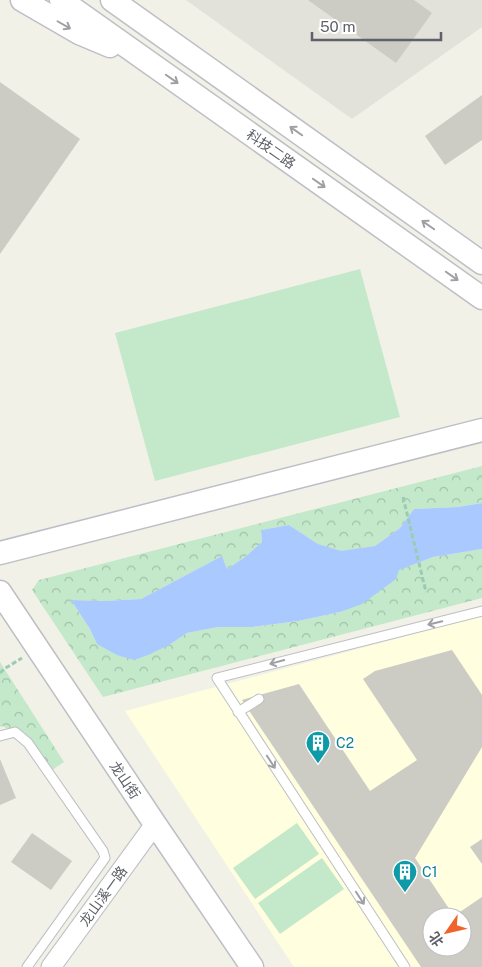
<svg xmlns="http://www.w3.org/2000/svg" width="482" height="967" font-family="'Public Sans','Noto Sans SC',sans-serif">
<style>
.commercial{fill:#fffede;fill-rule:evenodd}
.industrial{fill:#e2e2db}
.park{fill:url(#park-crowns)}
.garden{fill:#c3e9ca}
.water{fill:#a9c9ff}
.building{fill:#cccbc4;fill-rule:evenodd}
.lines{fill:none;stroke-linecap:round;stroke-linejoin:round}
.service-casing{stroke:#bebfc6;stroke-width:11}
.minor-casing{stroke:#bebfc6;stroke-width:21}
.tertiary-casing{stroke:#bebfc6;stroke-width:25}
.path{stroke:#9bcbb2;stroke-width:3;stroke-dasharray:5 2.5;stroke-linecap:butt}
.service{stroke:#fff;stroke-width:9}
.minor{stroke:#fff;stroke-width:19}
.tertiary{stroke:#fff;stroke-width:22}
.oneway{stroke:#9ea0a4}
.labels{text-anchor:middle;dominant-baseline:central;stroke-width:4;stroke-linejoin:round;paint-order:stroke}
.street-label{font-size:14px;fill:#5e6168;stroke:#fff}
.culture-label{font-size:14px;fill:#0d838f;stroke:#fff;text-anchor:start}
</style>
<defs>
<pattern id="park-crowns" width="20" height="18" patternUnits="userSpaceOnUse" patternTransform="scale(1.25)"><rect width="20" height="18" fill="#c3e9ca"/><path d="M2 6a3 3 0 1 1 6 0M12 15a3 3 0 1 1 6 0" fill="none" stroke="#a2c0a8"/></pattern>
</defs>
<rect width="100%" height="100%" fill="#f1f1e7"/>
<path class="commercial" d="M482,616V967H294L125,711ZM432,917H462V947H432Z"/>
<path class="industrial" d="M186,0H482V27L352,119Z"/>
<path class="park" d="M482,466V503L458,507L414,509L400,528L375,546L341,552L318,544L289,525L261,530L262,542L245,557L227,569L222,556L141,599L104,601L71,600L90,629L97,644L169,645L187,633L218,627H253L298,621L340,612L398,570L433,557L482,549V598L103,697L32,590L39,580Z
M0,662L64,762L46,774L21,738L3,726L0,727Z"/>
<path class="garden" d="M360,269L400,417L155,481L115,333Z
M297,823L319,854L255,899L233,868Z
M322,858L344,889L280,934L258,903Z"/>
<path class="water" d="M482,503V549L433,557L399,570L396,579L362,604L340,612L298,621L253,627H218L187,633L169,645L148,655L134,660L117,655L97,644L90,629L71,600L104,601L141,599L222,556L227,569L245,557L262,542L261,530L289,525L318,544L341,551L375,546L400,528L414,509L458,507Z"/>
<path class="building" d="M308,0H414L432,13L396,63Z
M0,82L80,139L0,254Z
M482,95V140L445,165L425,136Z
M452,650L482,695V747L415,858L454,916L482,897V967H421L242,700L245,699L299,684L370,791L417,760L363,679L375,671ZM432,917H462V947H432Z
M0,759L16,798L0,805Z
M32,833L72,861L51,890L11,862Z
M482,839V864L470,847Z"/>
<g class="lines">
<defs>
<path id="service" d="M238,712L259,699
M0,736L15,732L28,743L103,851L105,858L27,967
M405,967L217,678L482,611"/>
<path id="minor" d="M51,967L155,824"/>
<path id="tertiary" d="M22,0L79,33L110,46
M61,0L482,298
M112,0L482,263
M0,553L482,430
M0,592L155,824L252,967"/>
</defs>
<use href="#service" class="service-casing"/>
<use href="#minor" class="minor-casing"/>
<use href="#tertiary" class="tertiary-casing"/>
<path class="path" d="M403,497L426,592
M0,673L4,669L22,658"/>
<use href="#service" class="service"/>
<use href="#minor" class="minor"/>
<use href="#tertiary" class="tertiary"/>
</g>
<defs><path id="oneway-shaft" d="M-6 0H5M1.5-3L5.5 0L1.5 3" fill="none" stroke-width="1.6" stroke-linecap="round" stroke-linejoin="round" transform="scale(1.25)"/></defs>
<g class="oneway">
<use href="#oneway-shaft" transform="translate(64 25) rotate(30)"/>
<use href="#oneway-shaft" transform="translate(172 79) rotate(35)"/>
<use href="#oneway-shaft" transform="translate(296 131) rotate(-145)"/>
<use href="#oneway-shaft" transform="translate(319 183) rotate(35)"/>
<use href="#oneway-shaft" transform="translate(428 225) rotate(-145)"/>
<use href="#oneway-shaft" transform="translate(452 276) rotate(35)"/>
<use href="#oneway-shaft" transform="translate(435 623) rotate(166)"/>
<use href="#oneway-shaft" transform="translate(277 662) rotate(165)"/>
<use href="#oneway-shaft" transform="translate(271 762) rotate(57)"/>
<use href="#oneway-shaft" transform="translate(360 898) rotate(57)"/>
</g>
<defs>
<symbol id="building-pin" viewBox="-11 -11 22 30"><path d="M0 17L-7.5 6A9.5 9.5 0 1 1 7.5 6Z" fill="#0f9aa8" stroke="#fff"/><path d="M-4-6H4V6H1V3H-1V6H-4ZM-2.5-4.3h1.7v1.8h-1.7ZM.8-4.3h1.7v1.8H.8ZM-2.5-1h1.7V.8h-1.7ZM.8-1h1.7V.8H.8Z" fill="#fff"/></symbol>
</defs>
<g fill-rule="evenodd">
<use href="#building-pin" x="304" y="729" width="28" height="38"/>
<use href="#building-pin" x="391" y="858" width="28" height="38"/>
</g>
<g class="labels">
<g class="street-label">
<text transform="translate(271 149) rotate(35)">科技二路</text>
<text transform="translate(125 780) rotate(56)">龙山街</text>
<text transform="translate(103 896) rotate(-54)">龙山溪一路</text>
</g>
<g class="culture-label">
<text x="336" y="743">C2</text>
<text x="422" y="872">C1</text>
</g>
</g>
<g transform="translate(447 932) rotate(236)"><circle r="24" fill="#ffffff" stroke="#bfc0c3"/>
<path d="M0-4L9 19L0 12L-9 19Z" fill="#f1632d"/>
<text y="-8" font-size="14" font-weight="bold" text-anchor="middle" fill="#5e6168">北</text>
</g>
<path d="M312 32v8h129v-8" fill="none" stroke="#5e6168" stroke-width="2.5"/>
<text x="320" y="32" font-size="15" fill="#5e6168" stroke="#ffffff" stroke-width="4" paint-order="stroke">50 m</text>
</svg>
